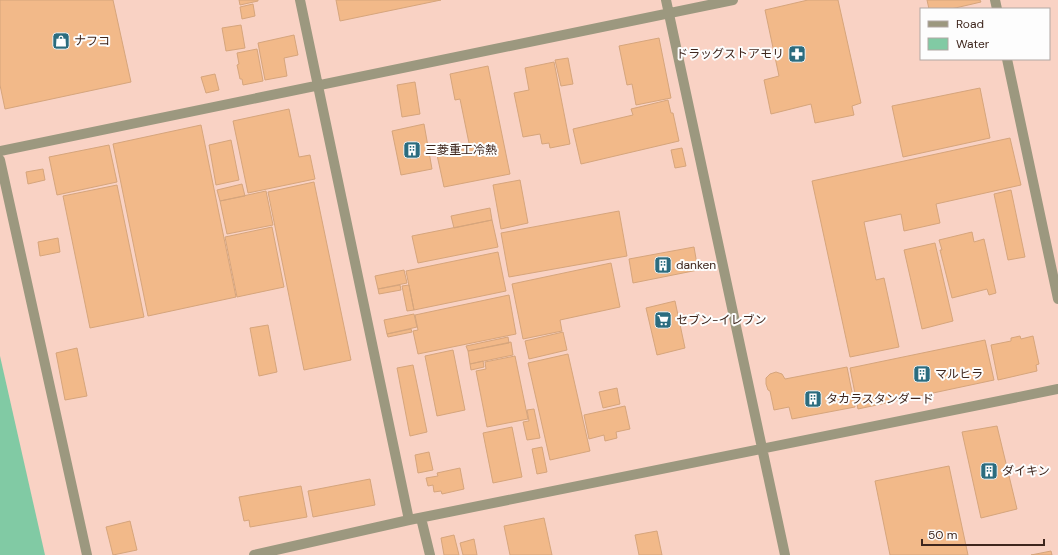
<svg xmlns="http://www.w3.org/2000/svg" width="1058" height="555" font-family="'DM Sans','Noto Sans JP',sans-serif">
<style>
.water{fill:#81caa4}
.building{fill:#f2b989;stroke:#d6a57c}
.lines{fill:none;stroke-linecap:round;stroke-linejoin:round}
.minor{stroke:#9c987f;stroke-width:10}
.labels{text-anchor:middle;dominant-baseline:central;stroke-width:4;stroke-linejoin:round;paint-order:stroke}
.poi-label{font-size:12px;fill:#3e261d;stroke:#fdfdfd;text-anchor:start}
</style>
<rect width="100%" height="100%" fill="#f9d2c4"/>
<path class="water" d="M0,356L45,555H0Z"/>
<path class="building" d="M0,0H113L131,82L5,109L0,85Z
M239,0H258V1L240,5Z
M336,0H441L340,21Z
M808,0H838L861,103L852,106L854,115L815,123L811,104L771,114L764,80L779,76L765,10Z
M927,0H980L981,2L951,9H929Z
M253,4L255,16L242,19L240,7Z
M241,25L245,48L226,51L222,28Z
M294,35L298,55L284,58L287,76L265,80L258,43Z
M659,38L671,98L636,105L632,84L627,85L619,46Z
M257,49L263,81L243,85L242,79H240L237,65L239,64L237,53Z
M568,58L573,84L561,86L555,60Z
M554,62L570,144L550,148L549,143L542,144L540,134L523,137L514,93L529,90L525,68Z
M488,66L510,174L444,187L437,155L470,148L460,99L455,100L450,74Z
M215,74L219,90L206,93L201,77Z
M415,82L420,114L402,117L397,85Z
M980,88L990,138L903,157L892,106Z
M668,100L671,113H673L679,141L581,164L573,129L633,115L631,109Z
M289,109L299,157L310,155L315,179L248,193L233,121Z
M424,124L432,169L401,175L392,131Z
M201,125L236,297L148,316L113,144Z
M1010,138L1021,185L936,204L940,223L904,231L901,214L864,222L876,280L884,278L899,347L850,357L812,181Z
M231,140L239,180L216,185L209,145Z
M109,145L117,182L57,195L49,157Z
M682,148L686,166L675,168L671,150Z
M43,169L45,180L28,184L26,172Z
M520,180L528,223L501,229L493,185Z
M314,182L351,360L304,370L268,192Z
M242,184L245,196L220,201L217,190Z
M117,185L144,317L90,328L63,196Z
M1011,190L1025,257L1008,260L994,194Z
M266,191L273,225L227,234L220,201Z
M490,208L492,220L454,228L451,216Z
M619,211L627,256L509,277L501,233Z
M492,220L498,247L418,263L412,236Z
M272,227L284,287L237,297L225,237Z
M972,232L974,242L984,239L996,293L989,295L987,289L952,298L940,250H942L939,240Z
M58,238L60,252L40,256L38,242Z
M935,243L953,321L922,329L904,250Z
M694,247L698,270L633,283L629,259Z
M498,252L506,291L414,310L406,271Z
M611,263L620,307L560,320L562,331L523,339L512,284Z
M404,270L407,283L378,289L375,276Z
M400,285L401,290L379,294L378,289Z
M409,285L414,310L407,311L402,286Z
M509,295L516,334L418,354L413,331L418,330L415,315Z
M675,301L685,348L657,355L646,308Z
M414,314L417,327L387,334L384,320Z
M268,325L277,372L259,376L250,328Z
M411,329L412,332L388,337L387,334Z
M563,332L567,350L529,359L525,341Z
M1020,336L1021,339L1033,336L1039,364L1036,365L1037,371L998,380L991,345L1011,341V338Z
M508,337L509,343L468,351L466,346Z
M985,340L994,380L858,409L850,368Z
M511,342L513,355L470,364L468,351Z
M77,348L87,396L65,400L56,353Z
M453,350L465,410L437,416L425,356Z
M568,354L590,451L550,460L528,363Z
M515,356L528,419L487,427L476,371L486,369L485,362Z
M483,361L484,367L471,370L470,364Z
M413,365L427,432L410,436L397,368Z
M847,367L855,407L792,419L789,407L774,410L770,391L768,390L766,384V378L770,374L776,372L782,374L785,379Z
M617,388L620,404L603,408L599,392Z
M625,406L630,429L616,432L617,438L605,441L604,435L589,439L584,415Z
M534,409L540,438L527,440L523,422L529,421L527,410Z
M997,426L1017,509L981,518L962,432Z
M512,427L522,477L493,483L483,433Z
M542,447L547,472L537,474L532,449Z
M429,452L433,470L418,473L415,455Z
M949,466L968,555H890L875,481Z
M460,468L464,489L442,494L441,491L434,492L433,485L428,486L426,478L438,476L437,473Z
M370,479L375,505L313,517L308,491Z
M301,486L307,517L250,527L249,520L244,521L239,497Z
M544,518L552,555H510L504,526Z
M130,521L137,550L113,555L106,527Z
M657,531L662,555H639L635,535Z
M454,535L459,555H444L441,538Z
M474,539L477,555H463L460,543Z
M1051,551L1052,555H1031Z"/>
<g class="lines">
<path class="minor" d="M300,0L409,520
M666,0L785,555
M995,0L997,9
M1007,59L1058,299
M0,151L733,0
M0,160L87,555
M421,518L430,555
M254,555L409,520L1058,389"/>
</g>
<defs>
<symbol id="shop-square" viewBox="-11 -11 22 22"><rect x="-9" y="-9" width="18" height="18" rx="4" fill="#2b6c7f" stroke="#fdfdfd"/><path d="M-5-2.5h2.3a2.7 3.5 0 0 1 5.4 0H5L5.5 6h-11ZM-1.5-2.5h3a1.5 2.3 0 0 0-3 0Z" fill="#fff"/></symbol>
<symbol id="pharmacy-square" viewBox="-11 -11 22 22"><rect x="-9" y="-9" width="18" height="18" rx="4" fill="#2b6c7f" stroke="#fdfdfd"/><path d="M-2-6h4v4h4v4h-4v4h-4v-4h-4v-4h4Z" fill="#fff"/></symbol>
<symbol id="building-square" viewBox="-11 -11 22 22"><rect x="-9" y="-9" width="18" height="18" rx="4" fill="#2b6c7f" stroke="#fdfdfd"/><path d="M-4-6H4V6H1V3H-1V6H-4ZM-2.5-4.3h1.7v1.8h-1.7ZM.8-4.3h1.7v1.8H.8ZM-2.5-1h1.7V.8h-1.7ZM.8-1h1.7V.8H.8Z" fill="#fff"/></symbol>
<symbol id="supermarket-square" viewBox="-11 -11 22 22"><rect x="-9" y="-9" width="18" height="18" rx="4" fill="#2b6c7f" stroke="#fdfdfd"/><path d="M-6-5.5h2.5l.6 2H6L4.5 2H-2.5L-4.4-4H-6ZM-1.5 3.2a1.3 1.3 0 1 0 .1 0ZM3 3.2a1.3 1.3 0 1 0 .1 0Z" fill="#fff"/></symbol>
</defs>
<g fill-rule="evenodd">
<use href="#shop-square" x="51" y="31" width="20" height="20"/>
<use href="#pharmacy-square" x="787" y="44" width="20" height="20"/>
<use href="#building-square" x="402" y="140" width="20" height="20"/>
<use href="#building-square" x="653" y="255" width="20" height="20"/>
<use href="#supermarket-square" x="653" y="310" width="20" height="20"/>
<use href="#building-square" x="912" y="364" width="20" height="20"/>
<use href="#building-square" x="803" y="389" width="20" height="20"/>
<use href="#building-square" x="979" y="461" width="20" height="20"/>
</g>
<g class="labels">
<g class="poi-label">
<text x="74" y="41">ナフコ</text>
<text x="784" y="54" text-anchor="end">ドラッグストアモリ</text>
<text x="425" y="150">三菱重工冷熱</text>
<text x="676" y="265">danken</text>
<text x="676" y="320">セブン-イレブン</text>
<text x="935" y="374">マルヒラ</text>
<text x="826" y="399">タカラスタンダード</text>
<text x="1002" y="471">ダイキン</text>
</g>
</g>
<rect x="920" y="8" width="130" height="52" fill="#fdfdfd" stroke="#b1a7a3"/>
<rect x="928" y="21" width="20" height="6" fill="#9c987f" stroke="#b1a7a3"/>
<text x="956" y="28" font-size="12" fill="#3e261d">Road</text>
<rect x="928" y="38" width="20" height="12" fill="#81caa4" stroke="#b1a7a3"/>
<text x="956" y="48" font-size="12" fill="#3e261d">Water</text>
<path d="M922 539v6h122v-6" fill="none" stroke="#3e261d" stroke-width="2"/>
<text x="928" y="539" font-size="12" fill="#3e261d" stroke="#fdfdfd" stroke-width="3" paint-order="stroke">50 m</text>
</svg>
